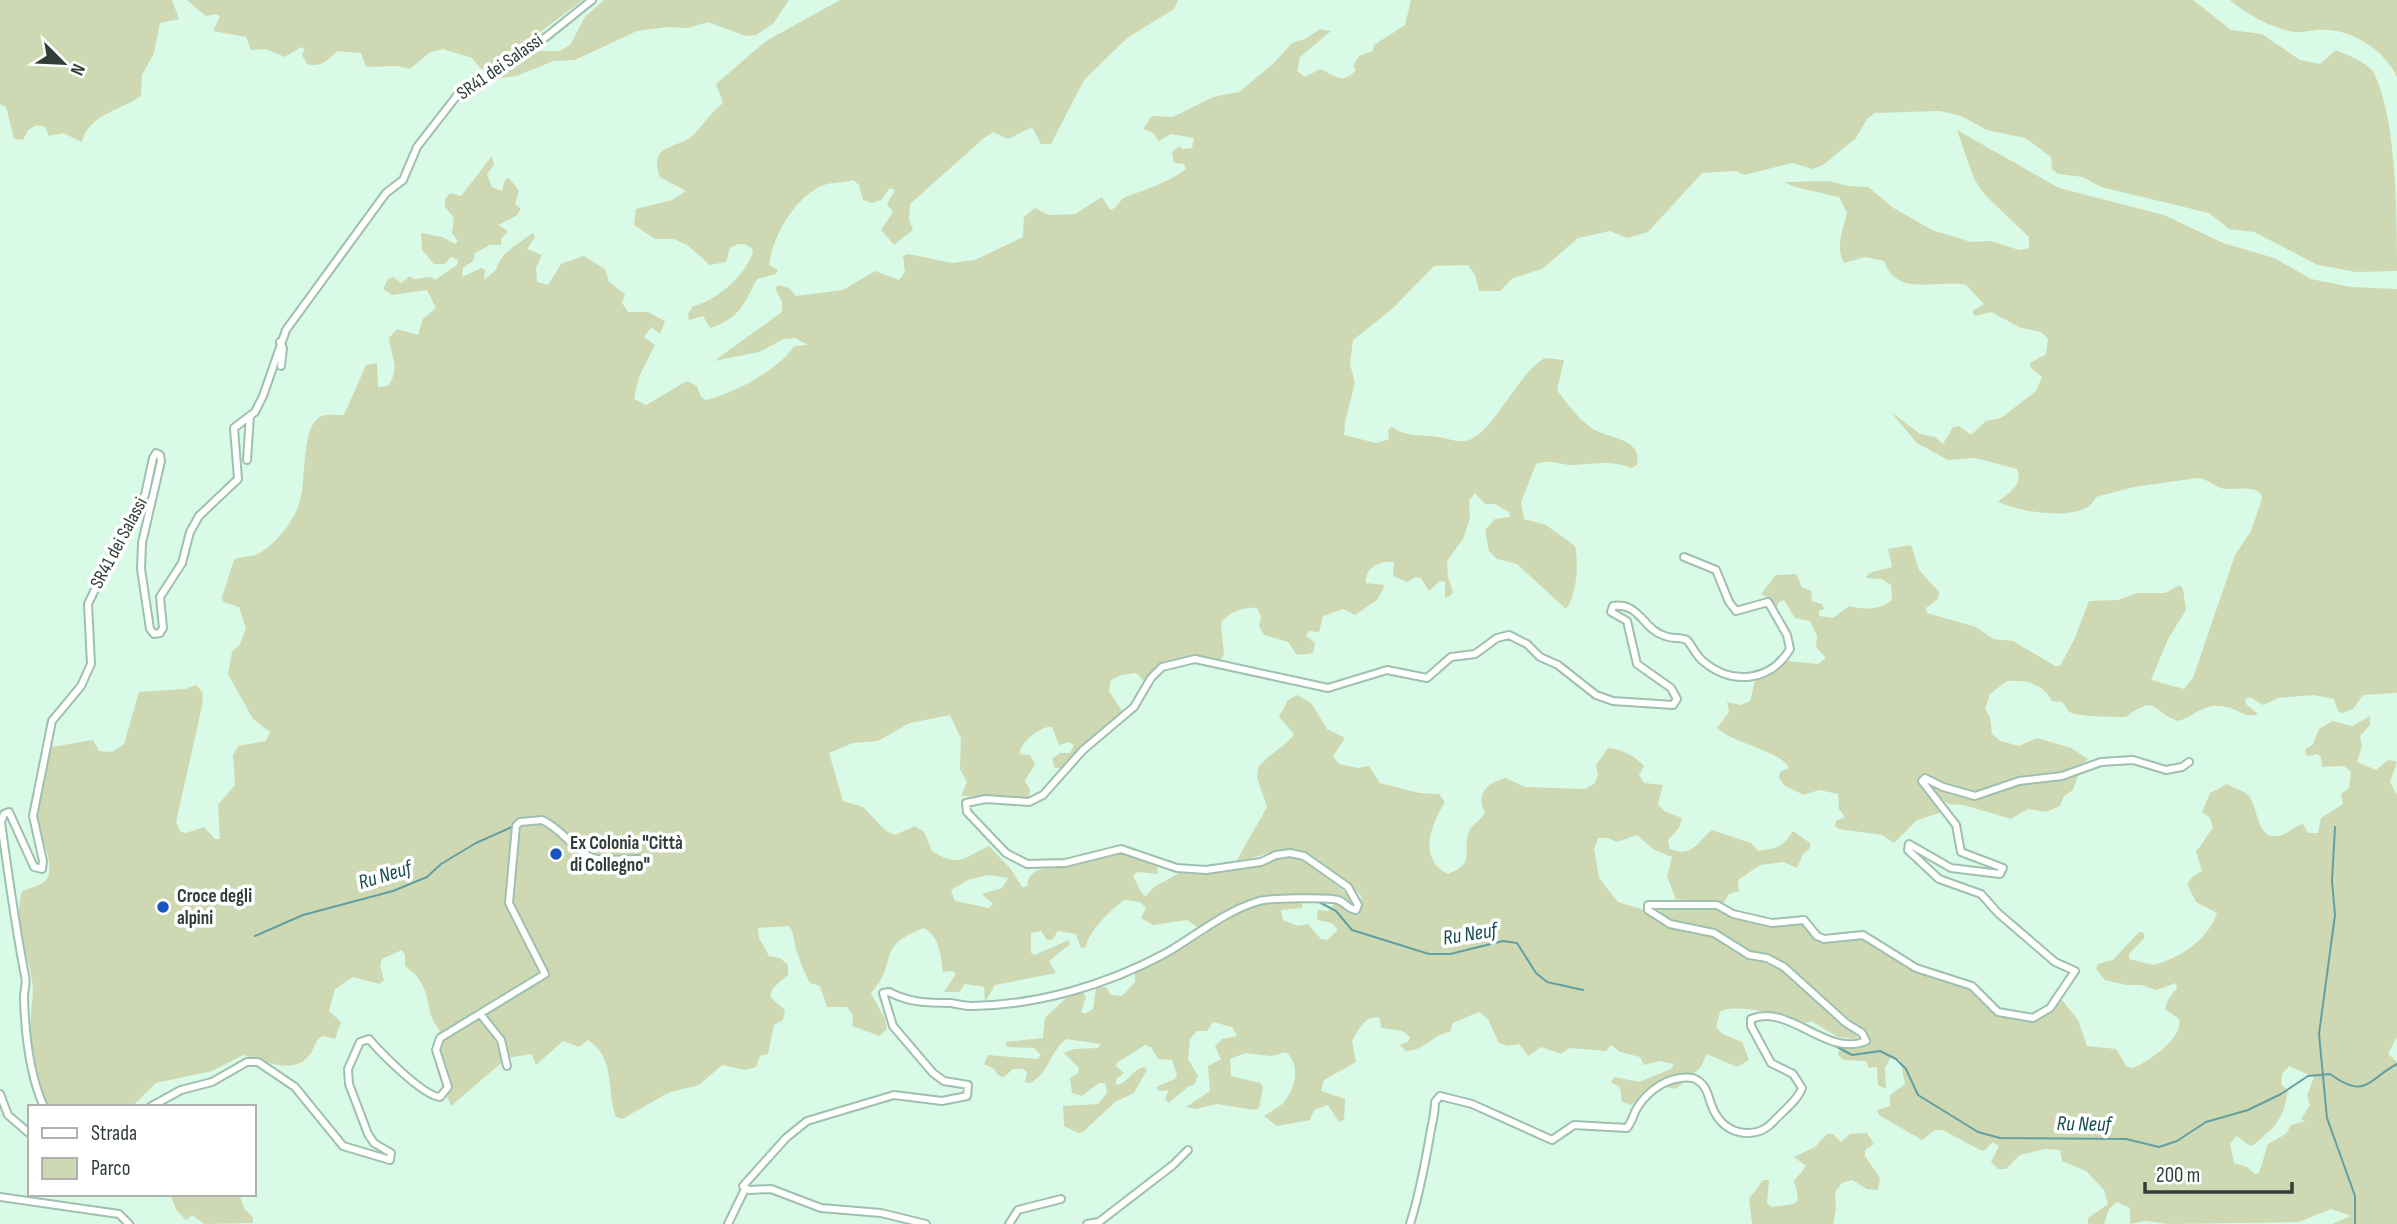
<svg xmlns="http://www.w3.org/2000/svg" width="2397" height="1224" font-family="'Sofia Sans Condensed',sans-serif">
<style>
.green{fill:#ced9b3;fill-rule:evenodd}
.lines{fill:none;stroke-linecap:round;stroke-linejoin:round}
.stream{stroke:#619fa3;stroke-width:2}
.minor-casing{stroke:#9fc0ae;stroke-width:10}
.minor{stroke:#fff;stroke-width:6}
.poi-dot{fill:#1a56c2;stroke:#fff;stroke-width:2.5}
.labels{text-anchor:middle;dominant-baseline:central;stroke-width:7;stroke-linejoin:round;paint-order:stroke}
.street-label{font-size:19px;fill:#323f38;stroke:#fff}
.poi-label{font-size:19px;font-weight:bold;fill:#323f38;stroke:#fff;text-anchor:start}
.water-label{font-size:21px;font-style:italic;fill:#154d51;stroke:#fff}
</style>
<rect width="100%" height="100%" fill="#d8fae7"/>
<path class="green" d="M0,0H172L179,19L160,23L154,53L142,75L141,96C121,110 88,115 82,142L63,133L49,136L45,127L37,125L28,130L23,140L14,139L6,107L0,104Z
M187,0H583L496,65L481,69L472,58L443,49L429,53L410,69L396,66L366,67L361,53L337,51C329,60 320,68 307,64L302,55L305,49L301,47L285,57L266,49L251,50L246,37L213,31L220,16L215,14L206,16Z
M604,0H789L773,24L756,35L746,36L708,22L688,28L667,27L637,31L575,60L554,61L516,76L502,78L494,74L539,51H560L570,45L585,17Z
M840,0H1178L1174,9L1127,38L1084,80L1051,144H1041L1032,127L1008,139L993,132L984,138L910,204L909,220L913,230L894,245L881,230L893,212L887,204L895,190L890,188L881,200L872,203L863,200L859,185L853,180C843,183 830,182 821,186C793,200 773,236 769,265L778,270L776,274L757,279C744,304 739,319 710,328L703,316L689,320L688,314L693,306C715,302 749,273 753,250C746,242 738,243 730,248L726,262L710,265L687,245L674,239H655L634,225L636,209L672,200L686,191L660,177C647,144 677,149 692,136C703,126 709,114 723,103L716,84L766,41Z
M1411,0H2193L2231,30L2262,34L2300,60L2320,64L2336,50C2348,55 2364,61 2373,71C2397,119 2397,213 2397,271L2356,272L2318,265L2254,232L2229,229L2209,213L2101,187L2083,177L2058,174L2052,169L2051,157L2025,138L1987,130L1961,116L1940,111L1875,113L1867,119L1856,138L1823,165L1813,169L1792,163L1744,175L1736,171L1702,173L1648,232L1627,238L1610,231L1578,238L1542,269L1513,278L1500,291H1479L1475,275L1468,265L1434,266L1391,310L1353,340L1350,364L1355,383L1345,422L1344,435L1376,443L1389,439L1388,430L1392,427C1409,438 1418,434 1438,437C1446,438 1456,442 1464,441C1490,440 1517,373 1545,358L1564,360L1557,390C1567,404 1577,417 1590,427C1606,439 1643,437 1637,465L1631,468C1610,460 1596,464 1575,465C1560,466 1554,458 1536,464L1521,502L1524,519L1546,525L1575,546C1579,563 1577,595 1566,609L1517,564L1497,559L1489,551L1485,530L1495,519L1510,517L1509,512L1495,504H1485L1475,493L1469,501L1470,518L1463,539L1447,561L1448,577L1453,592L1450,596L1445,597V582L1440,581L1429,591L1421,578L1416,577L1407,582L1393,576L1394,562C1380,560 1365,567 1366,583L1385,585L1377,600L1355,615L1343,609L1323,616L1319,632L1309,631L1306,636L1315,643L1313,653L1297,655L1288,642L1264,635L1259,626L1261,616L1257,608C1246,606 1225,613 1221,624L1224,654L1221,659L1192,657L1167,661L1144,681L1136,673L1121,675L1111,680L1109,691L1122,711L1093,737L1065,768H1055L1052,759L1060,753H1070L1074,745L1069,742L1059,745L1052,727C1042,725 1019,743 1020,754L1030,755L1035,764L1025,781L1030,790L1029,798L961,796L967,782L960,769L961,738L950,715L910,723L878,741L853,743L829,753L843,801L863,807L886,831L895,835L915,826L924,832L932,851C961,869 965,856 989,846L1010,868L1022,887L1027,886L1029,877L1037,870L1069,866L1117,851L1157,865L1158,874L1137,872L1133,876L1142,894L1146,896L1154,887L1183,871L1233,870L1289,856L1303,859L1354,899V907C1308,880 1239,898 1198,928L1187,920L1153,925L1141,918L1146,908L1140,902L1125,900C1113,907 1087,933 1086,947L1081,948L1076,934L1058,931L1052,940H1047L1041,931L1031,933V953L1035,955L1069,940V945L1049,961L1056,973L995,985L985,1002L984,987L965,984L959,992H944L956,974L953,971L943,972C940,955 941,938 924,928C873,947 900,962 871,993L885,1019L887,1029L880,1036L852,1026L853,1015L847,1007H827L820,986L810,983C805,974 801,964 798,955C793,944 796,936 789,926L758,928L759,938L769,956L780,958L788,965V975L773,988L770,997L785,1010L783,1020L774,1025L768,1054L760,1056L756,1067L745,1070L722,1065L699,1085L670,1092L622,1119L616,1117C606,1090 616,1058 588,1040L579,1047L563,1041L536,1065L532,1054L507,1058L451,1106C442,1082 424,1053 440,1030C422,1013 436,987 405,966V955L402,950L382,959L380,965L384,980L380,984L353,977L335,989L329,1011L341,1022L335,1039L324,1036C315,1039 316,1045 311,1053C294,1077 267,1061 243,1055L212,1071L156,1083L132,1107H48C34,1082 29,1044 31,1016C31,1007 33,997 33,988C30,956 12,924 22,891C29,888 42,886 46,880C57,864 39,838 37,822C35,798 45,770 52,747L93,740L99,751L112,752L124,744L139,692L185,689L196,685L203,693L202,706L176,822L181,832L186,833L204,827L215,839H220L218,805L235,785L233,755L238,746L266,741L270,732L253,719L228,674L232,652L240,644L246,629L239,607L223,602L222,597L234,560C241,556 248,557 255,555C272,549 292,523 298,507C308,486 299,425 322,416C328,414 338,415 344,415L366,365L377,363L378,387L388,386C401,367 391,358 389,338L397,329L418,335L423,319L436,308L427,290L392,295L383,289L388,279L393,277L401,283L410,276L414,279L431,277L435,280L457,265L458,260L451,257L445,264H434L422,250L421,233L442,237L455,244L458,241L452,233L454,218L445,207V199L450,193L461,196L492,156L494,165L487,174L492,187L502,191L505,180L509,178L519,191L515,204L521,209L516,216L498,225L508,231L501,239V245H490L475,253L473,261L463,268L462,277L481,268L485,270L484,280L496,270C500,253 519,243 533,233L535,237L527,249L542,255L536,268L537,282L548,285L561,264L584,256L605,269L609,282L625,294L622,303L628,312H648L665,321L660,334L651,327L644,337L655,345L639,377L634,399L646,405L687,381L697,386L701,397L706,400C733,394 779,370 794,346L808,345L795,338L784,339L759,352L714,361L782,312V302L775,288L779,285L789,288L796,296L843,290L875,271L899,280L905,272L903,256L908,254L952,263L975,260L1023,237L1024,217L1035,208L1049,215L1075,214L1102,197L1110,210C1119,208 1118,200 1126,197C1148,188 1166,184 1186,169L1184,164L1174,163L1172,152L1180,146L1182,149L1192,148L1194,138L1171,134L1159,141L1153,133L1143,129L1152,116L1173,117L1213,97L1239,92L1273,64L1292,43L1305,39L1320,29L1331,31L1300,57L1297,71L1305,77L1320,69C1336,76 1342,85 1356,70L1353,66L1359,56L1373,51L1374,45L1405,25ZM988,875L1008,878L1002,888L982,894L993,904L989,908L955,901L951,890L968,880Z
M2230,0H2397V77C2385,51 2355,31 2327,30C2315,29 2305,33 2294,32C2274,29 2244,13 2230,0Z
M1957,130L2059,188L2164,215L2223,243L2274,258L2311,279L2351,287L2397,289V693L2363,695L2353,709L2343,713L2338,711L2334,699L2314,695L2278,698L2263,705L2250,697L2245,699L2246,704L2258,714C2245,719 2239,709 2226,707C2202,702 2196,716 2178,721C2151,712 2158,693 2126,717C2116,717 2074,717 2068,711C2066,708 2065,705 2062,702L2052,701C2042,683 2026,680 2007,681L1990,694L1985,709L1990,718L1992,734L2000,741L2019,746L2037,738L2071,748L2088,759C2077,772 1992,793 1974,791C1957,790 1934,776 1922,777L1920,786L1941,807L1942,812L1917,820L1894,843L1882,835L1839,829L1835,826L1836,821L1845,817L1839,809L1838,794L1819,790L1804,795L1785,786L1779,778L1780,772L1789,768C1781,751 1734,744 1717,728L1729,712L1727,702L1741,705L1750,701L1755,681L1788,661L1818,664L1826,658L1816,647L1817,636L1810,621L1795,618L1784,600L1779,602L1775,611L1770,599L1761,594L1776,575L1796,574L1802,587L1811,591L1812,601L1822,604L1824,609L1819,611V616L1833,618L1849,606C1864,610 1880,610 1892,600L1891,585L1882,579L1866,578L1869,573L1892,567L1888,549L1911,545L1919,570L1939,592L1938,599L1926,608L1927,613L1976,627L1993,639L2013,641L2055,666H2060L2074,640L2089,601L2118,600L2137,593H2165L2180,585L2183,589L2186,610L2168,639L2151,680L2184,689L2193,678L2235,555L2251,531L2262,499L2261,494C2253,486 2240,489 2228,489C2216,490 2209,478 2197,478L2134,487L2096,497C2085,524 2020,512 1998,502C2008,493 2024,485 2017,469L1975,458L1948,460L1917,443L1891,412L1920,434L1935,437L1943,444L1953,427L1959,426L1971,435L1986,421L2001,418L2036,391L2042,377L2031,368L2030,363L2046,354L2048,339L2041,332L2021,328L1991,312L1975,316L1972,311L1984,304L1966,285C1938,278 1898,299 1884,261L1865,257L1844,263C1835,248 1843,229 1847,213L1839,197L1795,187L1784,182L1829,181L1848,186L1868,187L1892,207L1932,230L1971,242L1991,241L2019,250L2029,248V237L1985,195L1974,179Z
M1297,695L1311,703L1327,729L1345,738L1333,756L1339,764L1358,768L1369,766L1380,783L1419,793L1439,794L1445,802C1431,825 1417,858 1448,874C1475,864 1463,854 1468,834C1471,825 1480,821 1485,813C1475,794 1488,782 1506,778L1525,787L1585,789L1594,784L1598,775L1596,765L1608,748C1621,749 1635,756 1644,766L1639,775L1644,783L1663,785L1658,804L1664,811L1682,818L1679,828L1668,840L1670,849C1693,858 1697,842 1712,830L1751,843L1758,851C1777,849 1783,847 1793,831L1810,843V848L1803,854L1797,868L1783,862L1760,865L1738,880L1739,891L1729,894L1723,904L1676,899L1667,877L1672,857L1653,849L1637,835L1617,842L1608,838H1598L1594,849L1599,878L1618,902L1641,909L1677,929L1717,938L1744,956L1781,968L1856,1034L1857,1039L1838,1037L1811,1021L1801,1025C1789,1015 1732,1002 1720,1012L1716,1027L1723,1034L1742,1042L1749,1060L1737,1067L1707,1054L1700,1068L1676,1089L1657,1085L1631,1105L1622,1102L1620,1087L1611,1082L1614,1077L1639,1082L1671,1069L1674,1064L1660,1061L1644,1065L1640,1057L1620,1052L1611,1045L1606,1051L1569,1048L1561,1054L1541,1047L1528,1056L1519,1044L1508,1046L1499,1043L1488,1019L1479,1012L1453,1023L1450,1032C1432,1034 1425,1051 1406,1051L1399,1045L1408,1042L1410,1037L1402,1031L1381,1028L1380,1018C1364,1015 1359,1030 1352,1041L1356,1062L1324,1080L1321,1091L1345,1099L1344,1120L1339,1122L1328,1105L1314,1110L1310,1120L1277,1126L1264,1116C1270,1112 1278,1108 1283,1103C1296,1088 1301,1065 1286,1052L1271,1056L1246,1053L1230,1059L1231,1076L1260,1083L1263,1087L1259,1108L1254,1110L1217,1104L1196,1109L1186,1107L1210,1091L1208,1066L1221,1059L1215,1046L1222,1039L1237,1036L1232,1027L1213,1022L1207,1031H1197L1190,1039L1188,1059L1198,1076L1194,1085L1189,1086L1169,1103L1165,1099L1169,1090L1159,1091L1156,1087L1175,1079L1177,1075L1172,1060L1158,1059L1151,1047L1145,1045L1118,1062L1116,1066L1124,1073L1116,1079V1085C1129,1083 1132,1069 1144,1067L1147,1070L1134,1093L1115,1102L1083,1132L1078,1133L1064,1126L1063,1106L1098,1104L1107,1093L1105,1083H1099L1082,1096L1072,1093L1070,1078L1078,1073L1079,1068L1064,1053L1074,1049L1098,1048L1101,1044L1066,1039C1048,1054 1052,1069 1031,1083L1025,1082L1027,1072L1023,1069H1013L1004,1077L999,1076L993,1068L984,1064L988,1055L1037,1059L1041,1055L1034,1048L1007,1047L1005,1042L1043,1038L1045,1018L1068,996L1083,992L1086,997L1081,1012L1085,1014L1093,1009L1096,988L1106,987L1111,995L1122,996L1135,982V972L1171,956L1199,933L1241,911L1282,899L1302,903V908L1281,910L1283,920L1298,926L1308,924L1321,939L1327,940L1338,930L1332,923L1317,920L1318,910L1328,911L1335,903L1352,913L1360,911L1361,896C1341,877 1310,847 1280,850C1264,852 1256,860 1237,860L1267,807L1257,778L1258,768C1268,753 1285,748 1294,734L1279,717L1288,700Z
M2370,716V725L2360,736L2362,746L2357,762L2376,770L2388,760L2397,762L2390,782L2397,795V1037L2388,1054L2397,1062V1224H2332L2351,1216L2331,1209L2299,1222L2170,1224L2145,1221L2130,1224V1208L2117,1202L2109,1209L2104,1224H2088V1218L2108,1204L2104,1190L2086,1171L2062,1161L2060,1150L2045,1149L2020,1155L2006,1169H1998L1991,1162L1999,1146L1993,1142L1984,1151L1980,1150L1943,1130H1935L1922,1140L1879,1115L1877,1110L1890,1106V1095L1905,1084L1900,1060L1891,1057L1885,1068L1886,1089L1878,1085L1877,1067L1869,1068L1866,1061L1844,1060L1838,1055L1839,1050C1848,1043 1860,1050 1869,1042V1035L1785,966L1752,953L1717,932L1679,925L1660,912L1663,907L1717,909L1737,918L1775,925L1801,921L1815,936L1866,939L1915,970L1965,985L1975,991L1988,1009L1998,1015L2038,1020L2062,1000L2078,1020L2087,1046L2116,1049L2127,1067L2133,1068C2149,1061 2184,1038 2179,1019L2165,1009L2168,1000L2177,988L2176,983L2156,990L2141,985H2126L2105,980L2096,969L2098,964L2113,960L2139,932L2144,933V938L2129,954V959L2154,965C2181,957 2207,941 2217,913L2196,902L2187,884L2193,876L2202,871L2196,851C2204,844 2205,836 2213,828L2210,818L2202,812L2210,793L2227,784C2233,788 2242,790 2247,794C2259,806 2256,840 2278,836C2287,835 2294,826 2303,824L2308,833H2318L2321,818L2343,804L2341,794L2349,788L2351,772L2344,766L2322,767L2321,757L2317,754L2307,756L2305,750L2313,744L2319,729L2333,721L2352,726ZM2289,1066L2314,1077L2307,1096L2310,1105L2301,1119L2305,1121L2291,1125L2286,1134L2268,1144L2259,1173L2255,1174L2247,1167L2234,1163L2230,1144L2236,1136C2242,1138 2244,1143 2249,1145C2253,1147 2256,1143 2258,1141C2279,1124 2283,1117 2288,1091L2281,1084L2282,1074Z
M2079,773L2073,790L2064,796L2060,806L2046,812L2028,809L2011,819L1964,805L1948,804L1927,786L1930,783L1976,798L2017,785Z
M1867,1133L1874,1144L1865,1150V1156L1880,1178L1878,1190L1867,1189L1852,1180L1842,1183L1835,1192L1836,1208L1833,1224H1752L1749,1199L1763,1180H1769L1767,1203L1771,1207L1794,1204L1798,1200C1796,1171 1786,1193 1806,1166L1794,1157L1815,1147L1827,1134H1833L1841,1142L1850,1134Z
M173,1194H239L245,1210L253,1217V1223L204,1224L192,1215L186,1220L177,1211L171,1197Z"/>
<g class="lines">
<path class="stream" d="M2335,827L2332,881L2335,915L2319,1034L2327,1118L2355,1196V1224
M1317,901L1336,911L1352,930L1429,954H1450L1503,941L1517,943L1536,973L1547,982L1583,990
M255,936L303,915L393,891L427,877L441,864L476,843L514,826
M1828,1042L1852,1055L1880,1051L1896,1059L1906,1069L1918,1095L1978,1132L2000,1138L2126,1139L2159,1147L2177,1141L2206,1122L2248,1110L2281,1094L2308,1076L2330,1074C2366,1100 2367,1080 2397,1064"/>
<defs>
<path id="minor" d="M280,342L283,348L281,366
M247,460L250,416
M481,1015L501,1040L507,1066
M0,1094L8,1115L30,1134
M44,1107C29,1074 25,1033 24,997C24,990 27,983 25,976C15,925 8,873 1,822L4,814L9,812L34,867L42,869L43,861L33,816L52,721L81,686L91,664L88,604L116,546L145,495L153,458L156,453L160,455L161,461L142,543L141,569L150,629L154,634L160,633L163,628L160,597L182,563L190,532L199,516L238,479L234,428L255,412L263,396L286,330L386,193L403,180L417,147L459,93L521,57L592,0
M150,1107L181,1090L212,1082L247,1062H258L295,1087L343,1146L390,1160L391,1153L374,1143L368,1134L349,1084L348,1069L360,1042L369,1039C381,1053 423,1096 440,1097L448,1087L436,1050L440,1038L545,974L509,903L516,826L520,822L542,820C561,828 572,848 590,857C601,863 625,858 639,859
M0,1197L119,1214L129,1224
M728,1224L745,1189
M926,1224L881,1213L821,1208L771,1189L749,1190L743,1186L786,1138L807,1121L894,1095L942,1101L967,1096L968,1085L944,1081L933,1073L893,1026L883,993L889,992C910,1003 928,1003 951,1003C958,1004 964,1006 972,1006C1038,1005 1107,985 1166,953C1197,935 1223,912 1259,901C1268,898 1330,897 1338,900C1345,902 1347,909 1356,910L1358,905L1348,887L1304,856L1290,853L1276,855L1261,862L1206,870L1177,868L1121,849L1065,863L1027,864L1006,853L967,812L966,803L986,799L1029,802L1043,795L1083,750L1134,707L1151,678L1162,667L1195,659L1328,688L1387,670L1427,678L1451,657L1475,654L1497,638L1509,635L1527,644L1540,657L1558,665L1596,695L1613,701L1673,705L1677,699L1671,688L1637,664L1627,621L1611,612L1613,606C1640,602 1643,630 1665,636C1672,639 1680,637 1687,640C1693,647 1696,656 1704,662C1733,686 1771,681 1790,649L1787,635L1768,602L1736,611L1729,602L1716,570L1684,557
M1009,1224L1018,1210L1061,1199
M1087,1224L1099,1222L1173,1165L1188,1150
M1410,1224C1419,1196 1424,1169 1429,1141C1431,1126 1435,1116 1435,1102L1440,1096L1472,1104L1552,1140L1574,1125L1627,1128C1632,1122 1633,1115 1637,1108C1649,1089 1670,1075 1693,1078C1710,1085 1707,1099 1715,1113C1728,1136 1757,1140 1774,1121C1783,1111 1798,1100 1802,1088L1793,1074L1771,1063L1751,1026V1019C1790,1003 1826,1058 1866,1041L1862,1033L1846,1023L1784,967L1767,958L1749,955L1714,933L1670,924L1648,910V905H1717L1733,914L1772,923L1804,920L1817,936L1824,939L1863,935L1916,968L1972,986L1998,1012L2033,1018L2050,1008L2075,971L2055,962L1998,913L1981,894L1939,879L1908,850L1909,844L1951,868L2000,874L2003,868L1961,852L1956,825L1922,781L1925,778L1943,787L1975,796L2019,781L2062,776L2101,762L2133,760L2166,770L2182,767L2189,762"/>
</defs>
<use href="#minor" class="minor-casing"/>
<use href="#minor" class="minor"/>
</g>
<g class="poi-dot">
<circle cx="556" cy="854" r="7"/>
<circle cx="163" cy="907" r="7"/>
</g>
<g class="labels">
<g class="street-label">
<text transform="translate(500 67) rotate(-35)">SR41 dei Salassi</text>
<text transform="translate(119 543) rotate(-62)">SR41 dei Salassi</text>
</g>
<g class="poi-label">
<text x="570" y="843">Ex Colonia "Città<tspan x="570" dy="22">di Collegno"</tspan></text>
<text x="177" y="896">Croce degli<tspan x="177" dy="22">alpini</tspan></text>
</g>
<g class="water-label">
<text transform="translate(385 875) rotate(-17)">Ru Neuf</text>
<text transform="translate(1470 934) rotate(-9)">Ru Neuf</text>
<text transform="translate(2084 1124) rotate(1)">Ru Neuf</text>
</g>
</g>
<rect x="28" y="1105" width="228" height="91" fill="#ffffff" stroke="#adb2af" stroke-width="2"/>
<rect x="42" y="1128" width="35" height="10" fill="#ffffff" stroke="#adb2af" stroke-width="2"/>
<text x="91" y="1140" font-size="21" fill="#323f38">Strada</text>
<rect x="42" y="1158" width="35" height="21" fill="#ced9b3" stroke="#adb2af" stroke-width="2"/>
<text x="91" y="1175" font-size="21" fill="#323f38">Parco</text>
<g transform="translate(63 63) rotate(114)" stroke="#ffffff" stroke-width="5" paint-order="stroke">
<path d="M0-5L12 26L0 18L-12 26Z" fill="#323f38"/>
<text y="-10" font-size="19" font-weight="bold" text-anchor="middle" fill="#323f38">N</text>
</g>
<path d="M2145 1182v10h147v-10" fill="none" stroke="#323f38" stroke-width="3.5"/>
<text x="2156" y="1182" font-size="21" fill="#323f38" stroke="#ffffff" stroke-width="5" paint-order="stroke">200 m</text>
</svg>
